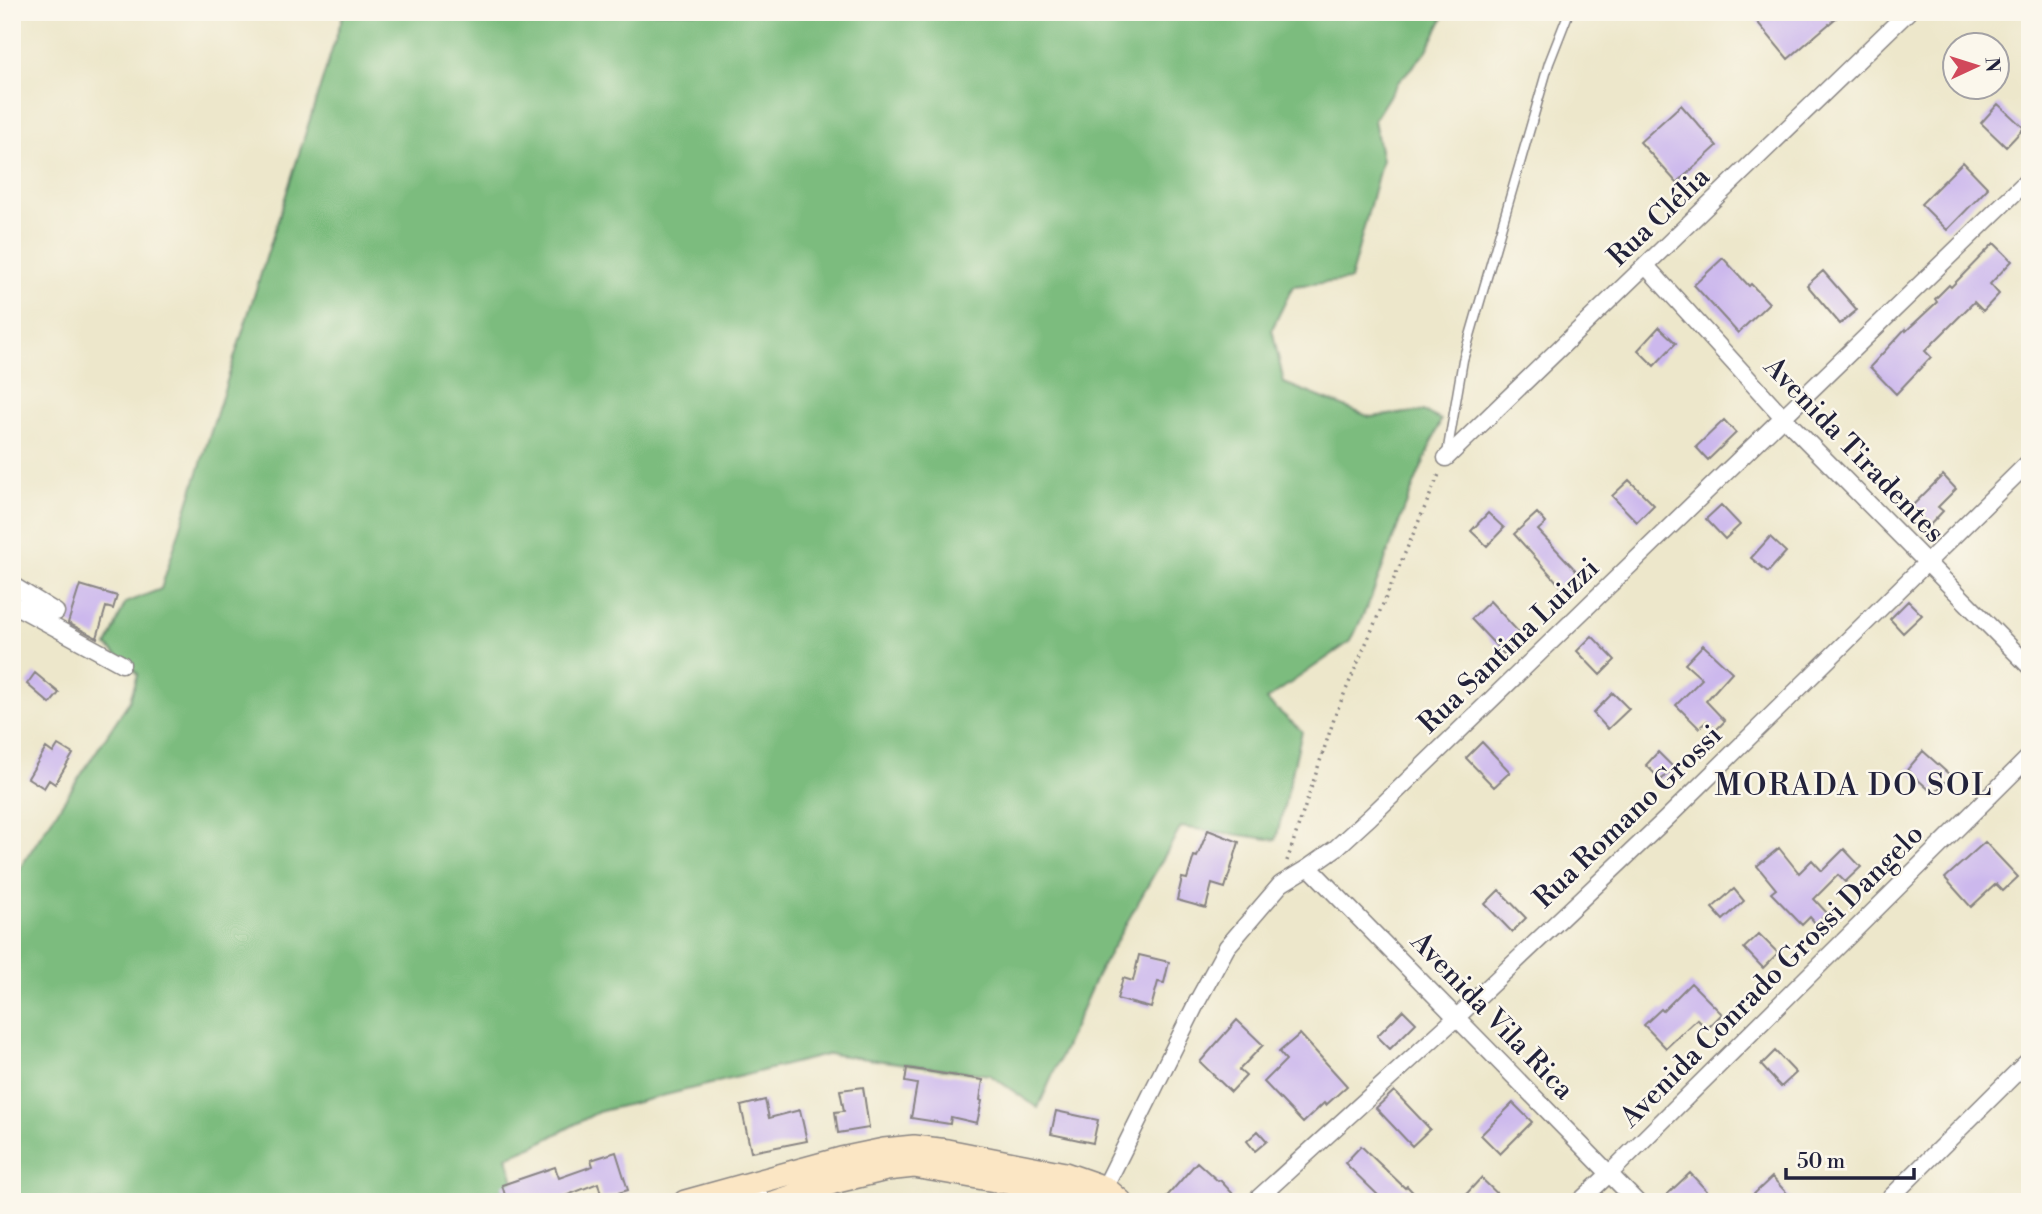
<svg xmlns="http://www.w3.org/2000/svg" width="2042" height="1214" font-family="'Libre Bodoni',serif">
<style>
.forest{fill:#7bbc7e;stroke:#4e6f5c;stroke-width:2}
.building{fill:#ccb8ed}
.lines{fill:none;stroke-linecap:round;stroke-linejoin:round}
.lane-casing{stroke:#888483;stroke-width:11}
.street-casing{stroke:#888483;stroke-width:19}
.secondary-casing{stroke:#888483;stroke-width:26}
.path{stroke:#888483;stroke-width:3.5;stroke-dasharray:2 5;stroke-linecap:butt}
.lane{stroke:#fff;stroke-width:8}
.street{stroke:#fff;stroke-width:16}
.secondary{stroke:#fbe6c4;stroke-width:23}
.labels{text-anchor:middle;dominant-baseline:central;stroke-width:5;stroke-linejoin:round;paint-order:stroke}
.street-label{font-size:28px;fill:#22223b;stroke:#fbf7ec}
.neighbourhood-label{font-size:30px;letter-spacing:2px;fill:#22223b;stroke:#fbf7ec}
</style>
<rect width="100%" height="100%" fill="#fbf7ec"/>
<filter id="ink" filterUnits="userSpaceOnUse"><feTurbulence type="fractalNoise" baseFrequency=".0143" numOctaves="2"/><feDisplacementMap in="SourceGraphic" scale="14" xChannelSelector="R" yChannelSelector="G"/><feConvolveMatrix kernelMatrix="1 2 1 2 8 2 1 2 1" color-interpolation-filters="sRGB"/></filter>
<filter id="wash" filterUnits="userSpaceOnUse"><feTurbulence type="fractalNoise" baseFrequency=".00686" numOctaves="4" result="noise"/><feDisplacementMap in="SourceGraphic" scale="28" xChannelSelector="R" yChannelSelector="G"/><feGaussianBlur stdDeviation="1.57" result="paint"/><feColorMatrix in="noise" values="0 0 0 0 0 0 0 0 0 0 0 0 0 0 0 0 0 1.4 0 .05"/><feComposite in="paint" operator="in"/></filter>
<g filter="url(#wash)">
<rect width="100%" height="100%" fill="#ede7cb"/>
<path class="forest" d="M344,12H1446L1426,52L1398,82L1374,120L1382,160L1350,280L1293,286L1272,329L1284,383L1370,417L1423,411L1441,420L1405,507L1371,598L1351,641L1266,700L1302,731L1276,840L1181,827L1097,975L1038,1108L990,1075L830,1054L598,1112L538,1144L507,1157L516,1188L482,1202H12V880L130,700L138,674L107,646L125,603L161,589Z"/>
<g id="blocks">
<path class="building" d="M1749,12H1843L1788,59Z
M1998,104L2024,128L2006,147L1981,123Z
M1681,105L1717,146L1677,183L1640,142Z
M1963,162L1988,188L1947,230L1921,204Z
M1994,243L2012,261L1990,284L1999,294L1983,311L1974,302L1925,351L1931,357L1896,394L1870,367L1905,329L1906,331L1937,302L1935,299L1949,285L1951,287Z
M1723,258L1749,286L1751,284L1769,303L1738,333L1694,285Z
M1823,271L1857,310L1840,324L1807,285Z
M1659,327L1676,343L1654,366L1638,350Z
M1724,420L1736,433L1708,460L1696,447Z
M1943,475L1956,489L1938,507L1943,511L1930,525L1910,508Z
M1629,480L1654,505L1637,522L1612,496Z
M1721,505L1740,525L1725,539L1706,519Z
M1488,513L1504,528L1487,546L1471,531Z
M1537,513L1546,523L1538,530L1583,578L1567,593L1514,534Z
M1770,537L1786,552L1768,572L1751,558Z
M80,585L117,596L113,609L106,607L97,638L68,623Z
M1490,601L1523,637L1504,654L1471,619Z
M1908,601L1922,615L1903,633L1890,619Z
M1592,636L1615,660L1600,675L1577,651Z
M1703,645L1732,672L1706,701L1725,721L1716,730L1707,721L1699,728L1676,705L1702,679L1685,664Z
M35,673L59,693L50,704L27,684Z
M1613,693L1629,709L1608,729L1593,713Z
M1482,742L1510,772L1494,787L1466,758Z
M58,745L73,754L55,784L49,780L44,788L28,778L46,748L53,753Z
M1923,751L1951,776L1934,794L1907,770Z
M1658,752L1674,768L1661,780L1646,765Z
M1208,830L1239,842L1225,888L1212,884L1206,908L1177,900L1182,878L1187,879L1194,856L1197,857Z
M1985,842L2018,877L2003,891L1996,884L1971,907L1945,878Z
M1779,848L1799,873L1812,860L1822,871L1844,849L1861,867L1845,882L1838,875L1814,899L1827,913L1816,924L1810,917L1802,925L1771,893L1776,889L1757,866Z
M1734,889L1744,901L1723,920L1712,908Z
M1499,890L1526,918L1512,932L1485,904Z
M1759,934L1778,953L1763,968L1744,948Z
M1139,955L1169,962L1164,983L1158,982L1151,1008L1117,999L1123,978L1133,981Z
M1691,983L1722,1014L1707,1029L1697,1019L1666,1048L1644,1025L1661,1009L1663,1011Z
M1403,1010L1416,1023L1390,1049L1377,1036Z
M1237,1020L1263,1045L1239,1070L1246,1076L1231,1092L1200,1062Z
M1300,1034L1347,1086L1326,1105L1324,1103L1303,1123L1264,1082L1286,1060L1279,1052Z
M1775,1051L1796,1073L1781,1087L1761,1065Z
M907,1068L983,1080L980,1100L982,1101L977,1123L951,1117L950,1124L911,1118L917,1084L905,1082Z
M863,1087L869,1128L838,1133L835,1112L844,1111L840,1090Z
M1394,1091L1430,1129L1412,1146L1376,1108Z
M765,1100L769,1118L800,1110L807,1141L751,1152L741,1106Z
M1513,1103L1532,1122L1500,1154L1481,1135Z
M1056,1111L1098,1120L1093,1143L1051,1134Z
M1258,1131L1267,1141L1255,1151L1247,1141Z
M1361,1146L1405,1188L1407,1186L1422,1202H1385L1345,1163Z
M616,1152L628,1190L602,1198L598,1183L565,1196L567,1202H507L502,1185L555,1167L559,1178L593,1166L591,1160Z
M1197,1162L1218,1181L1220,1180L1234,1195L1227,1202H1162Z
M1690,1173L1707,1191L1696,1202H1659Z
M1772,1177L1795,1202H1761L1754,1194Z
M1481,1178L1506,1202H1459Z"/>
</g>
</g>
<g filter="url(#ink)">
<use href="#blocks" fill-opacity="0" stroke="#888483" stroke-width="2"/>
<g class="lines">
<defs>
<path id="lane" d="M1447,454L1463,360L1549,63L1569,12"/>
<path id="street" d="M1646,266L1783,417L2030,667
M1446,458L1908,12
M12,585L56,612
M12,604L122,664
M1309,867L1637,1202
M753,1181L762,1202
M1100,1197L1197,1002L1227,947L1281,884L1309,867L1336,848L1370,817L2030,178
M1254,1202L1457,1017L1666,819L2030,461
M1579,1202L1609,1174L2030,756
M1886,1202L2030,1059"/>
<path id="secondary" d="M685,1202L841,1159L884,1150L914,1147L947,1151L1065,1174L1105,1188L1121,1202
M776,1202L837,1181L886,1169L914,1166L1018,1184L1089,1202"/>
</defs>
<use href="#lane" class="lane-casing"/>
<use href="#street" class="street-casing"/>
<use href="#secondary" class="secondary-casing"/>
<path class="path" d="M1287,861L1336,713L1440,472"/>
<use href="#lane" class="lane"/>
<use href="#street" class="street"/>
<use href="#secondary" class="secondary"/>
</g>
</g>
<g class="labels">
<g class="street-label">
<text transform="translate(1659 217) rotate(-44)">Rua Clélia</text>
<text transform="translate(1854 450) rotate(46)">Avenida Tiradentes</text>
<text transform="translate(1509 646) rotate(-44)">Rua Santina Luizzi</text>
<text transform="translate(1628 817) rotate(-44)">Rua Romano Grossi</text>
<text transform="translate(1772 976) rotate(-45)">Avenida Conrado Grossi Dangelo</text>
<text transform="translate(1492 1016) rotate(46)">Avenida Vila Rica</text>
</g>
<g class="neighbourhood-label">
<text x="1854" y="786">MORADA DO SOL</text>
</g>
</g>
<rect width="2042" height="1214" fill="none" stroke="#fbf7ec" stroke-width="42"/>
<g transform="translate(1976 66) rotate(86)"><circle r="33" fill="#fbf7ec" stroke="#a4a2a5" stroke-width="2"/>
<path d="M0-5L12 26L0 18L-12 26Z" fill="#d1495b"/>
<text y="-10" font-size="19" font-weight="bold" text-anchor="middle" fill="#22223b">N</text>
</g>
<path d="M1786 1168v10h128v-10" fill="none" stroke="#22223b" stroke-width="3.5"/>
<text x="1797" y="1168" font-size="21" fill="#22223b" stroke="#fbf7ec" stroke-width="5" paint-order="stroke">50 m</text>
</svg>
